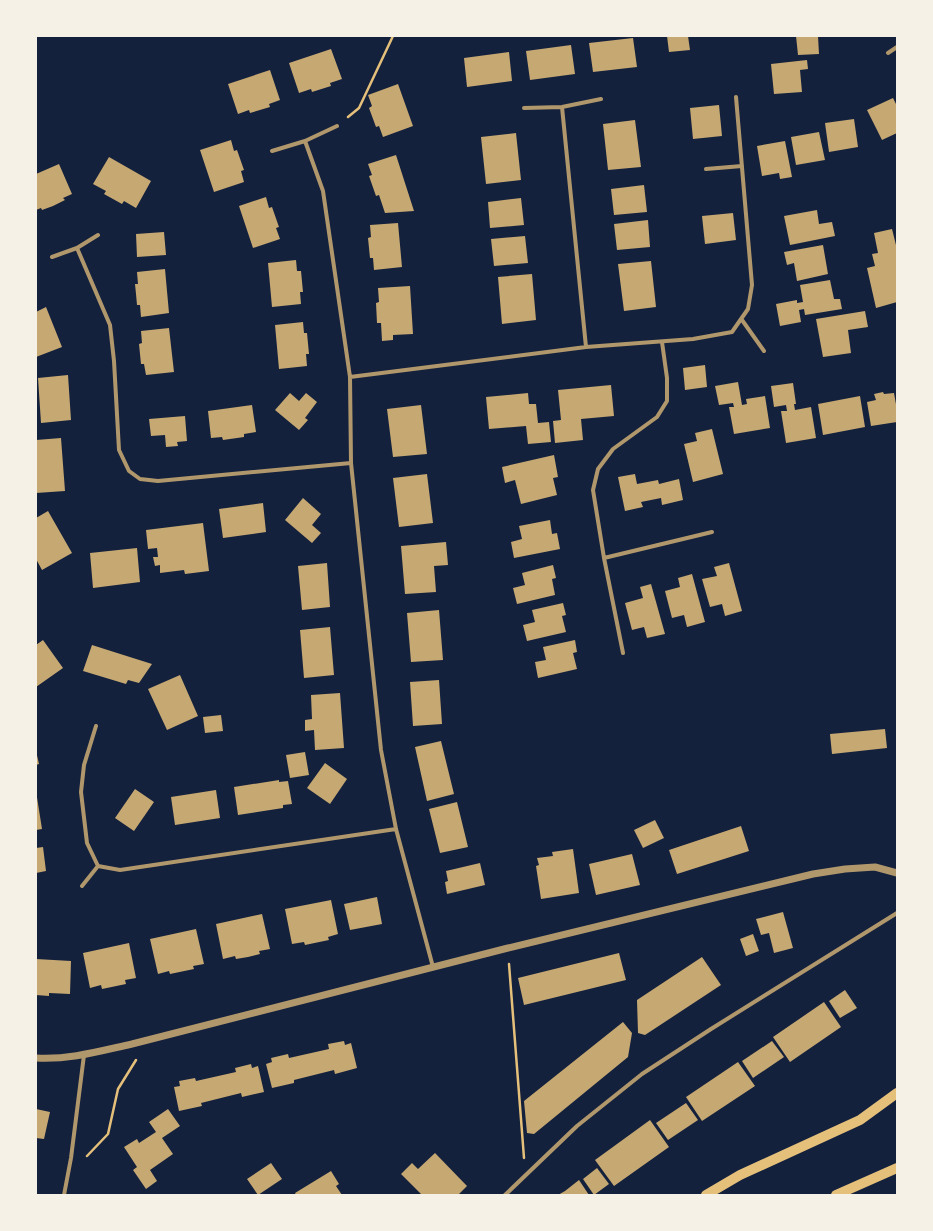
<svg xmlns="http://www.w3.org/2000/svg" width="933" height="1231" font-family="Commissioner,sans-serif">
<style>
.building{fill:#c6a872}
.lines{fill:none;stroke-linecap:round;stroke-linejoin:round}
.path{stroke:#e5c07b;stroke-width:2.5}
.minor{stroke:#b1986c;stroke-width:4}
.tertiary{stroke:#b1986c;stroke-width:7}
.primary{stroke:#e5c07b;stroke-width:10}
</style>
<rect width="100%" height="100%" fill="#14213d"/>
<path class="building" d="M667,36H688L690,50L669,52Z
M796,36H818L819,54L798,55Z
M633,38L637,67L593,72L589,43Z
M571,45L575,74L530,80L526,51Z
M331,49L342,79L330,83L331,86L312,92L311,89L299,93L289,63Z
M509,52L512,81L467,87L464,58Z
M807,60L808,69L800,70L802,92L774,94L771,64Z
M270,70L280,100L269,104L270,107L250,113L249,110L238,114L228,84Z
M398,84L413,126L383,137L379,126L376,127L369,108L372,106L368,95Z
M893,98L897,106V133L882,140L867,110Z
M719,105L722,136L693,139L690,108Z
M854,119L858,147L829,152L825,123Z
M635,120L641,167L608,170L603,124Z
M819,132L825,160L796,165L791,137Z
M516,133L521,180L486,184L481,137Z
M231,140L234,151L237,150L244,170L241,171L244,182L214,192L200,150Z
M785,141L792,177L780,179L779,173L762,176L757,146Z
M396,155L414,211L385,213L379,195L376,196L369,176L372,175L368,164Z
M109,157L151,181L136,208L124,201L122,204L104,194L106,191L93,184Z
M59,164L72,194L63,198L65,200L53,206L42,210L41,208L36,210V174Z
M644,185L647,212L614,215L611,189Z
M266,197L269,208L272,207L279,227L276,228L280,239L253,248L239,206Z
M521,198L524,225L490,228L488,202Z
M817,210L819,224L832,222L835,236L790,245L784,216Z
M733,213L736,240L705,244L702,216Z
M648,220L650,247L617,250L614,224Z
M398,223L402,267L374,270L373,258H370L368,238L371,237L370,225Z
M892,229L897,249V302L876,308L867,268L875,266L872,254L878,253L874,233Z
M164,232L166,255L137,257L136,234Z
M525,236L528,263L494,266L491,239Z
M823,245L828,274L797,281L794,263L787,265L784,252Z
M296,260L297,271H301L303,292H300L301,304L272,307L268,263Z
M651,261L656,307L624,311L618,264Z
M165,269L169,313L141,317L140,305H137L136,294L135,284H138L137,272Z
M532,274L536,320L502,324L498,277Z
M830,280L834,299H840L842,309L805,315L804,309L799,310L801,322L780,326L776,304L797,300V303L803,302L800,285Z
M410,286L413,334L393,335V340L382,341L381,323H377L376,303L379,302L378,288Z
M46,307L62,347L36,357V312Z
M865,311L868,327L848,330L851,353L823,357L816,319Z
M303,322L304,333H307L309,354H306L307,366L279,369L275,325Z
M169,328L174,372L146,375L144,364H141L139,344L142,343L141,331Z
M705,365L707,387L685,390L683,368Z
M68,375L71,420L41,423L38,378Z
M738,382L742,405L747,404L746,399L765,396L770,428L734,434L729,407H734L733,403L719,405L715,386Z
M793,383L796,404H794L795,410L811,407L816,438L786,443L781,411H787L786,405L774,407L771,386Z
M611,385L614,416L581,419L583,440L555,443L553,421L561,420L558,390Z
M883,392L884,394L894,393L897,410V422L871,426L867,402L876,400L874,394Z
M290,393L299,401L306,393L317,402L305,418L308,420L299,430L275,410Z
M528,393L529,404H536L538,423L549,422L551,442L528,444L526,426L489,429L486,397Z
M860,396L865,427L823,435L818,404Z
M252,405L256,432L244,434V437L223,440L222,437L211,438L208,411Z
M421,405L427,454L393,457L387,409Z
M185,416L187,441L177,442L178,446L166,447L165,435L151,436L149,419Z
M712,429L723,474L693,482L684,444L697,441L695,433Z
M61,438L65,491L36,493V440Z
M554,455L558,477L553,478L557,495L521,504L515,480L505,483L502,467Z
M427,474L433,523L399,527L393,478Z
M635,474L637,484L658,480L659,484L679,479L683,500L662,505L661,498L641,502L643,507L625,511L618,477Z
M303,498L321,514L312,525L321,533L312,543L285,520Z
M263,503L266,532L223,538L219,509Z
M48,511L72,553L42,570L36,559V518Z
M550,520L552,534L557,533L560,549L514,558L511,542L522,539L519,526Z
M203,523L209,571L185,574L184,570L160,573V565L155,566L153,557H158L157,548L148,549L146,530Z
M446,542L448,565L434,566L436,592L405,594L401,546Z
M137,548L140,582L93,588L90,553Z
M327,563L330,607L302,610L298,566Z
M729,563L742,611L725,616L722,604L710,607L702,579L717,576L714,567Z
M553,565L556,578L552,579L555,595L517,604L513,588L525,585L522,573Z
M692,574L705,622L687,627L684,615L672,618L665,591L680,587L678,578Z
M651,584L665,634L647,638L644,627L632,630L625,603L643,598L640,587Z
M563,603L566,615L562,616L566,632L527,641L523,625L535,622L532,610Z
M439,610L443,660L411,662L407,613Z
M330,627L334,675L304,678L300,630Z
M43,640L63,668L36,687V645Z
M575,640L577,652L573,653L577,669L538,678L535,662L546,660L543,647Z
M92,645L114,652L152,664L139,683L128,680L126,684L83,671Z
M180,675L198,716L167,730L148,689Z
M439,680L442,724L413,726L410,682Z
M340,693L344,748L315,750L314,730L305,731V720L312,719L311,695Z
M221,715L223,731L205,733L203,717Z
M885,729L887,748L832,754L830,734Z
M441,741L454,794L427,801L415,747Z
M36,751L39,764L36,765Z
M305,752L309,775L290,778L286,755Z
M325,763L347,779L330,804L307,788Z
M279,780V782L288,781L292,804L283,805V808L238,815L234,787Z
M135,789L154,802L134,831L115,818Z
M216,790L220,818L175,825L171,797Z
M36,791L42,829L36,830Z
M457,802L468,847L440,853L429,809Z
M655,820L664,838L643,848L634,830Z
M741,826L749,851L677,874L669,850Z
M43,847L46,871L36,873V848Z
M573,849L579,893L541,899L536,866L539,865L537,858L553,856L552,852Z
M632,854L640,885L596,895L589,864Z
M480,863L485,885L447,894L445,882L448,881L446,871Z
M377,897L382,924L350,930L344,904Z
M331,900L338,934L328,937L329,940L305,945L304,942L292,944L285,909Z
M783,912L793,948L774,953L769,933L761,935L756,919Z
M262,914L270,949L259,951L260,954L248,957L236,959L235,956L223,959L216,924Z
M196,929L204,964L193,966L194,969L170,974L169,971L158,974L150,939Z
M753,934L759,951L746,956L740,939Z
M129,943L136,978L125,980L126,984L102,989L101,985L90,988L83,953Z
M619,953L626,980L524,1005L518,978Z
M702,957L721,985L645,1035L638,1033L637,1000Z
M36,959L71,961L70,994L49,993V996L36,995Z
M845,990L857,1008L840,1018L829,1001Z
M824,1002L841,1027L790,1062L773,1037Z
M623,1022L632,1033L628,1057L534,1134L527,1133L524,1101Z
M344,1041L345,1045L351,1043L357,1068L335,1074L334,1070L294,1080V1083L272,1088L266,1064L272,1062L271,1058L288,1054L289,1058L329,1049L328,1044Z
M772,1041L784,1057L753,1078L742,1061Z
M738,1062L755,1086L702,1121L686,1097Z
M251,1064L252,1068L258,1066L264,1092L242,1097L241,1093L201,1103L202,1106L179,1111L174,1087L180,1086L179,1081L195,1078L196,1081L236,1072L235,1068Z
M686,1103L698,1120L668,1140L656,1123Z
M36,1109L50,1112L44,1139L36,1138Z
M168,1109L180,1126L162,1138L173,1154L150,1170L157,1181L146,1189L133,1170L137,1167L124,1147L137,1139L139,1143L156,1132L149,1122Z
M650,1120L669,1147L614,1186L595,1160Z
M435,1153L467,1186L458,1195H422L401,1174L412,1163L418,1169Z
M271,1163L282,1179L258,1195L247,1179Z
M597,1168L609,1184L594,1195L583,1179Z
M331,1171L339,1184L336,1186L342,1195H296L295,1193Z
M579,1180L589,1195H558L565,1191Z"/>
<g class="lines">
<path class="path" d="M348,117L359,108L393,36
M509,964L524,1158
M87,1156L108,1134L118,1089L136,1060"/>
<path class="minor" d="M888,53L897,47
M562,107L586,347
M524,108L562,107L601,99
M305,141L323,191L350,377L351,463L381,750L396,829L433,967
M272,151L305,141L337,126
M706,169L742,166
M77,248L110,325L114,361L119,450L129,471L140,479L158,481L351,463
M52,257L77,248L98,235
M742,320L764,351
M350,377L586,347L693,339L732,332L748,309L752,285L736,97
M604,558L712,532
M623,653L604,558L593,490L598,469L613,449L657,417L667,401V378L662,342
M96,726L84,765L81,792L87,843L98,866L120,870L396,829
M82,886L98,866
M64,1195L71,1158L84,1055
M505,1195L577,1126L642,1074L711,1029L897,913"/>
<path class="tertiary" d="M36,1058C69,1060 100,1051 132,1044L508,948L813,874L845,869L875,867L897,873"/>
<path class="primary" d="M706,1195L740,1175L860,1120L897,1093
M836,1195L897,1168"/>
</g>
<rect width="933" height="1231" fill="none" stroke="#f6f1e7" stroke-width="74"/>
</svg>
